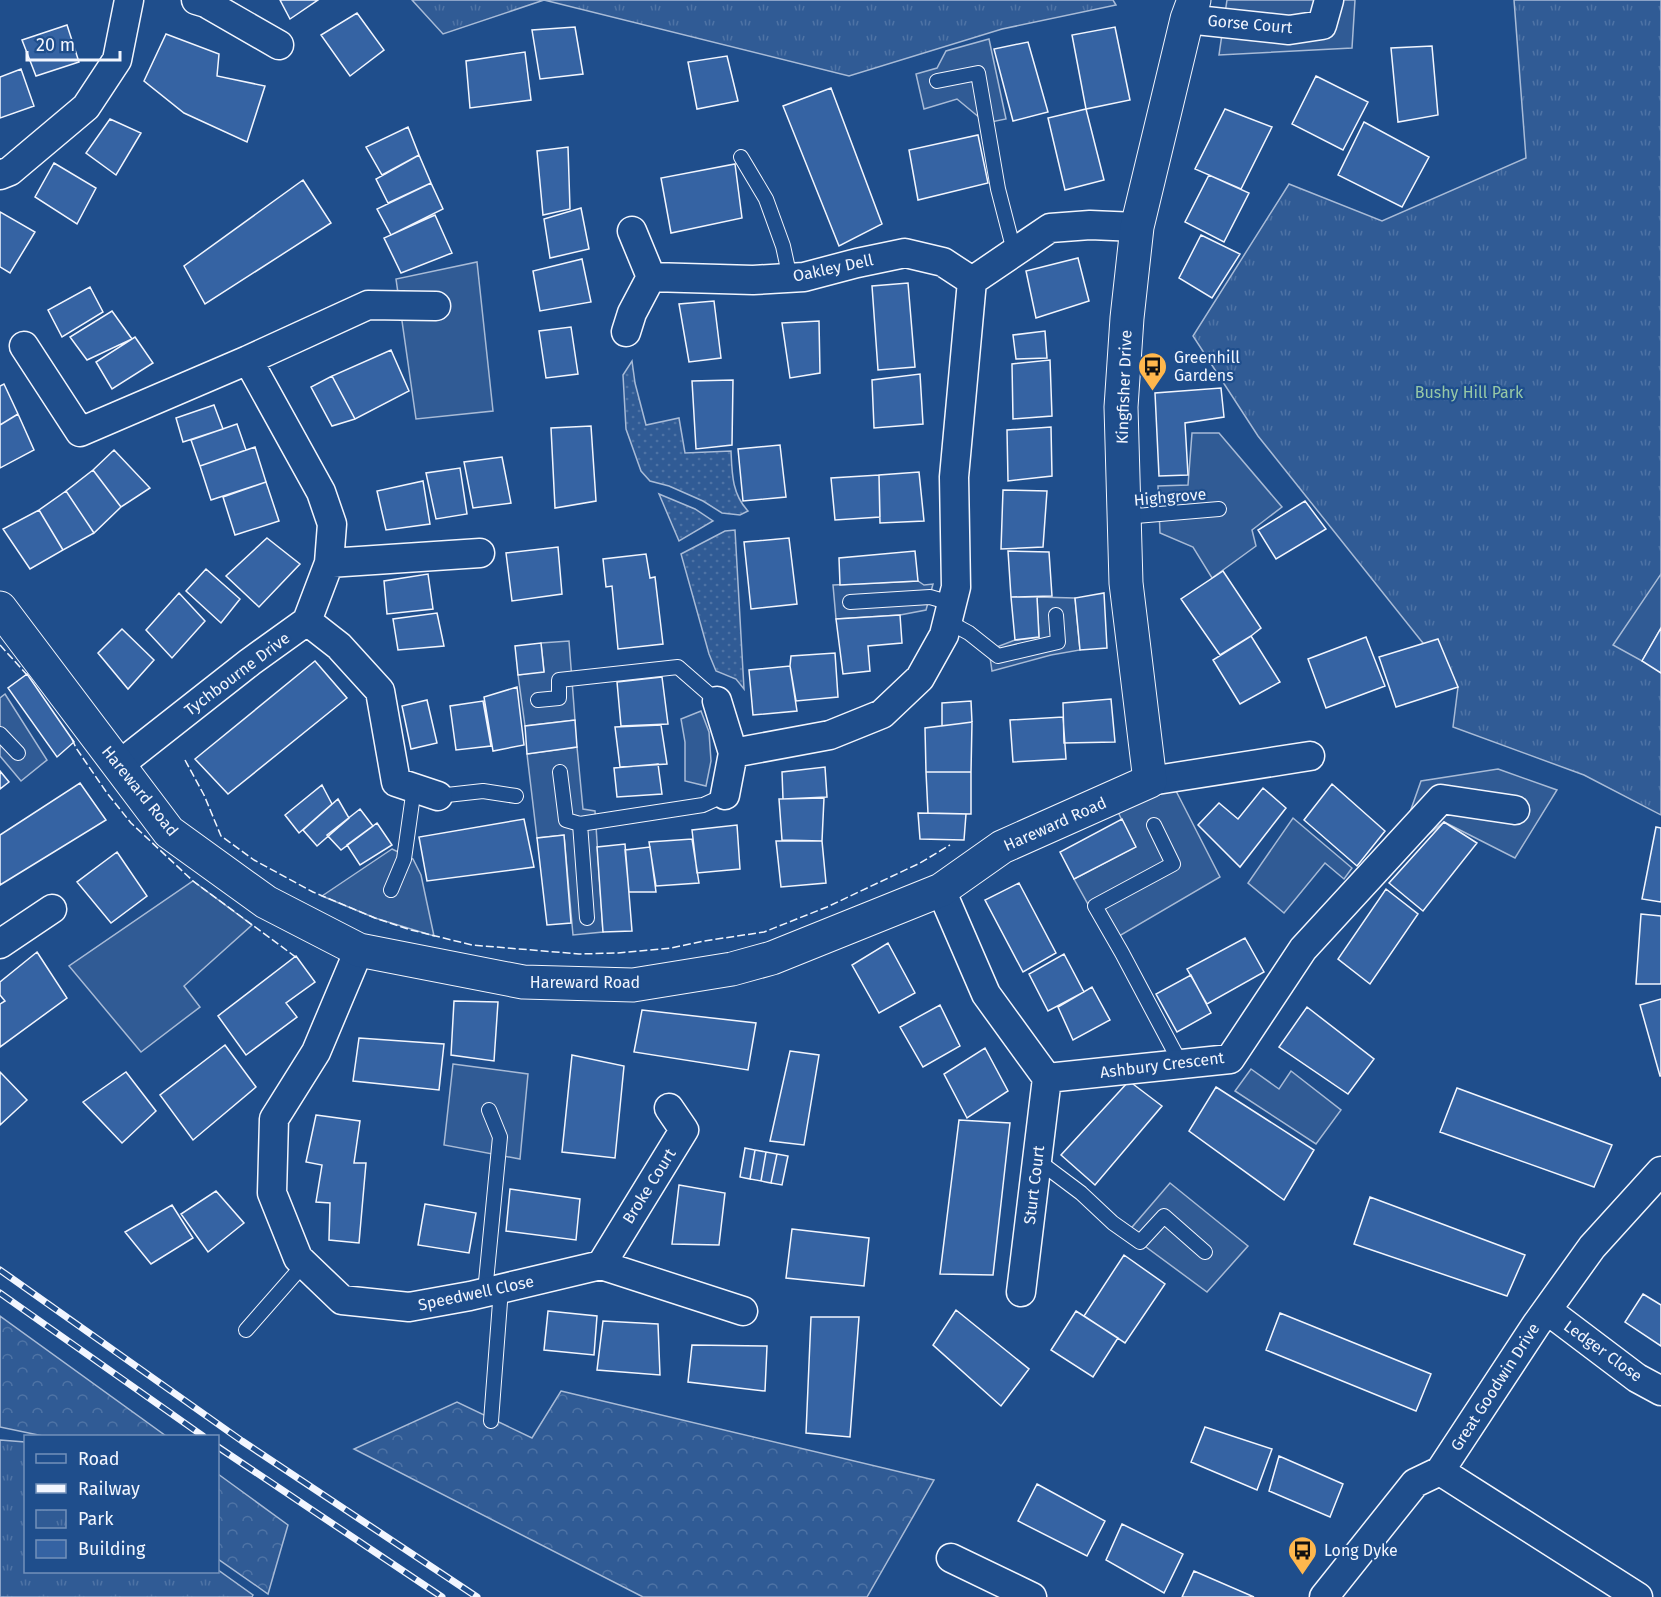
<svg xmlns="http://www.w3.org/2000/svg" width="1661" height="1597" font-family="'Fira Sans',sans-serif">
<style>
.grass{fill:url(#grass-dots);stroke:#a8bbd7;stroke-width:1.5}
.forest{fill:url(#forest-crowns);stroke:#a8bbd7;stroke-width:1.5}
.park{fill:url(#park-tufts);stroke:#a8bbd7;stroke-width:1.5}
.built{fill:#305b95;stroke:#a8bbd7;stroke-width:1.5}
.building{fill:#3563a3;stroke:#f2f6ff;stroke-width:1.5}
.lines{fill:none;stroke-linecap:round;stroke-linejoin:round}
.service-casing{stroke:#f2f6ff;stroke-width:16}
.minor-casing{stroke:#f2f6ff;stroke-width:31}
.tertiary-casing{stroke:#f2f6ff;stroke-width:35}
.service{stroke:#1f4e8c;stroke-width:14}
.minor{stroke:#1f4e8c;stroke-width:28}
.tertiary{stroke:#1f4e8c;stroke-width:33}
.rail-casing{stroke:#f2f6ff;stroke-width:7}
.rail{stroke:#1f4e8c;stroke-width:4.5;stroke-dasharray:14;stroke-linecap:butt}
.fence{stroke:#f2f6ff;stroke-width:1.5;stroke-dasharray:8 3;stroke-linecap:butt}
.labels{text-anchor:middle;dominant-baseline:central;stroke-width:4.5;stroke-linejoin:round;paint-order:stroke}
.street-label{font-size:16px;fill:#f2f6ff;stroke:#1f4e8c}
.poi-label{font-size:16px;fill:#f2f6ff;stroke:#1f4e8c;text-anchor:start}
.park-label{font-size:16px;fill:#97c8a6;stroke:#1f4e8c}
</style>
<defs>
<pattern id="grass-dots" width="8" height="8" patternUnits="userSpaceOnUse" patternTransform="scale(1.5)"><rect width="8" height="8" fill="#305b95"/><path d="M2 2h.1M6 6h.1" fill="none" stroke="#4e73a5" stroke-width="1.8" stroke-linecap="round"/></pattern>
<pattern id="forest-crowns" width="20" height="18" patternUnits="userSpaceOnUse" patternTransform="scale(1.5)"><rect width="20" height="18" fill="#305b95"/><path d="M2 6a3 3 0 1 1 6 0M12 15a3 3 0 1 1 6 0" fill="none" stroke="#4e73a5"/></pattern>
<pattern id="park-tufts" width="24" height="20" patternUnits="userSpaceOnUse" patternTransform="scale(1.5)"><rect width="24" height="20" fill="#305b95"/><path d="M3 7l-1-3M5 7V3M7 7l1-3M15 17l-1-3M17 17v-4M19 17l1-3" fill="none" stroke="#4e73a5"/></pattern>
</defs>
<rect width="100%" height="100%" fill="#1f4e8c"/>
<path class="grass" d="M632,361L635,383L646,425L679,418L685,453L731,451C732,474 732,494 748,511L740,515L722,513L703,501L669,486L650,481L641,471L626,429L623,375Z
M659,494L695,509L713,521L679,541Z
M735,530L744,689L736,679L716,671L709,654L681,554L725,531Z"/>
<path class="forest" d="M0,1316L166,1436H43L0,1427Z
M561,1391L934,1480L867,1597H643L354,1449L457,1402L532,1438Z
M218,1474L288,1525L268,1594L218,1559Z"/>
<path class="park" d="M412,0H1113L1116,5L1002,29L849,76L544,0L443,34Z
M1514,0H1661V815L1584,775L1453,727L1458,687L1258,436L1193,336L1289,184L1382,221L1526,158Z
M0,1440L25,1442L26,1572H218V1570L253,1595L252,1597H0Z"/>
<path class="built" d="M1227,0H1355L1352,48L1219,55Z
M989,39L1006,119L986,123L957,99L924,109L916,74L937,68L946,51Z
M477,262L493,411L416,419L396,279Z
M1192,433H1219L1282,507L1252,530L1256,546L1212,578L1193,547L1160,533L1158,486L1188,485Z
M1661,574V628L1642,661L1613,645Z
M918,581L924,585L933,584L926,610L900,615L836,619L833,585Z
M1037,597L1075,598L1080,650L1051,655L992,671L989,650L1015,640L1039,637Z
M569,641L575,720L525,726L518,675L544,671L541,643Z
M5,694L47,760L21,781L0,756V698Z
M701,711L709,732L711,761L706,786L685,781V742L681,719Z
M577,747L583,809L595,811L603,932L573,935L564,835L537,838L527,754Z
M1498,769L1557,790L1515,858L1444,822L1420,841L1403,832L1421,781Z
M1174,787L1220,877L1109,942L1074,879L1135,847L1117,810Z
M1293,818L1352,868L1344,879L1325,863L1284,913L1248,883Z
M392,849L413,859L421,875L434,936L375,918L322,896Z
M193,881L252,925L184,986L200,1007L141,1052L69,966Z
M453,1064L528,1074L520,1159L444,1145Z
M1251,1069L1279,1089L1291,1071L1341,1110L1316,1144L1235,1091Z
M1170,1183L1248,1246L1207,1292L1127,1233Z"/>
<path class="building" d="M280,0H318L290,19Z
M357,13L384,50L350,76L321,35Z
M67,25L79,62L36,76L22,40Z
M575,27L583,74L540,79L532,30Z
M1115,27L1130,100L1086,109L1072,35Z
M166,34L219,54L217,76L265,86L247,142L184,113L144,81Z
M1028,42L1048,112L1013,121L994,49Z
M1432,46L1438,115L1398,122L1391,48Z
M525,52L531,100L470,108L466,61Z
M727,56L738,101L697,109L688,62Z
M21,69L34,106L0,118V77Z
M1316,76L1368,102L1343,150L1292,124Z
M831,88L882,224L839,246L783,106Z
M1086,109L1104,180L1065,190L1048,118Z
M1225,109L1272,127L1241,189L1195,169Z
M110,119L141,133L116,175L86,153Z
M1364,122L1429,157L1402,207L1338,175Z
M408,127L419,155L382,175L366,147Z
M978,135L988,183L918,200L909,150Z
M568,147L570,209L543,215L537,151Z
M419,155L431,183L388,203L376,179Z
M54,163L96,188L77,224L35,197Z
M735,164L742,218L671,233L661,178Z
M1209,175L1249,193L1224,242L1185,222Z
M303,180L331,223L205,304L184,266Z
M431,183L443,209L391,235L377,209Z
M581,208L589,249L550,258L544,219Z
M0,212L35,232L10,273L0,267Z
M435,215L452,253L401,273L384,238Z
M1201,235L1240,254L1212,298L1179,278Z
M1078,258L1089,301L1036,318L1026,271Z
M582,259L591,302L540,311L533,271Z
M908,283L915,367L878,370L872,286Z
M90,287L103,312L62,337L48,310Z
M714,301L721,358L689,362L679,304Z
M112,311L132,339L87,360L70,337Z
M819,321L820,373L790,378L782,323Z
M571,327L578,374L546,378L539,331Z
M1045,331L1047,358L1016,359L1013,335Z
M135,337L153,363L112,389L96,362Z
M391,350L409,391L355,419L332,376Z
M1050,360L1052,416L1013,419L1012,364Z
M920,374L923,424L874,428L872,380Z
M332,376L355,419L332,426L311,387Z
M733,380L732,445L696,449L692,381Z
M4,384L18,414L0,425V386Z
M1221,388L1224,417L1185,423L1188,475L1159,476L1155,393Z
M214,405L223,429L183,442L176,418Z
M18,414L34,450L0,468V425Z
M237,424L246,450L200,466L191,440Z
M591,426L596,501L555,508L551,428Z
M1051,427L1052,476L1008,481L1007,430Z
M780,445L786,497L743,501L738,449Z
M255,447L266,482L211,500L200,466Z
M114,450L150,488L121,507L93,470Z
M502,457L511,503L473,508L464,462Z
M460,468L467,514L436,519L426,473Z
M93,470L121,507L94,533L66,491Z
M919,472L924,521L880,523L879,475Z
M879,475L880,517L835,520L831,478Z
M423,481L430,524L386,530L377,491Z
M266,482L279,521L235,535L223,497Z
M1003,490L1047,491L1043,547L1001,549Z
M66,491L94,533L63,550L39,510Z
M1305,501L1326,529L1276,559L1258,530Z
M39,510L63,550L30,569L3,529Z
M267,538L300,564L259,607L226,576Z
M789,538L797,604L751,609L744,542Z
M558,547L562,594L512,601L506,553Z
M915,551L918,581L840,585L839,558Z
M1008,551L1049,552L1052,596L1011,597Z
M646,554L650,578L655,577L663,644L618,649L612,586L606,587L603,559Z
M206,569L240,599L221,623L186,591Z
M1223,571L1261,628L1251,636L1220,655L1181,599Z
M428,574L433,609L387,614L384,581Z
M179,593L205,621L172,658L146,630Z
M1104,593L1107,648L1080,650L1075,598Z
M1011,597H1037L1039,637L1015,640Z
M437,613L444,646L398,650L393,619Z
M900,615L902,643L868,646L870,671L843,674L836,619Z
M1661,628V673L1642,661Z
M122,629L154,660L128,689L98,653Z
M1251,636L1280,682L1240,704L1213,660Z
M1366,637L1385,686L1326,708L1308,659Z
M1438,639L1458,687L1396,707L1379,657Z
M541,643L544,672L518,675L515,646Z
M835,653L838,697L796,701L790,666L791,656Z
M315,661L347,698L228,794L195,759Z
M790,666L797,711L753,715L749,670Z
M27,674L74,742L57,757L8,688Z
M662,677L668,724L621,726L617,682Z
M517,687L524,745L493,751L484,697Z
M1111,699L1115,742L1064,743L1063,703Z
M427,700L437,743L411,749L402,706Z
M483,701L491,746L456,750L450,706Z
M971,701L972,722L942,726V703Z
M1063,717L1066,759L1013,762L1010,720Z
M575,720L577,747L527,754L525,726Z
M972,722L971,772H926L925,728Z
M661,725L667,764L620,767L615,727Z
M658,764L662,794L617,797L614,768Z
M825,767L827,797L783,799L782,772Z
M0,771L9,782L0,789Z
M926,772H971V814L928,813Z
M80,783L106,820L0,885V835Z
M1332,784L1385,831L1357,866L1304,820Z
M322,785L332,804L299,833L285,815Z
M1263,788L1286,808L1240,867L1198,825L1219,803L1238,819Z
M824,798L822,841L782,840L779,799Z
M338,799L349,818L317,846L303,830Z
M360,809L373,826L341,850L327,835Z
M918,813L966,814L964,840L920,839Z
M524,819L534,867L427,881L419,837Z
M1122,819L1136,847L1074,879L1060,852Z
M1444,822L1477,843L1423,911L1389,883Z
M377,823L392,845L360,865L347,845Z
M737,825L740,869L697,873L692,830Z
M1656,827L1661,828V902L1642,899Z
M564,835L571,923L547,925L537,838Z
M692,839L699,883L656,886L649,842Z
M776,841H822L826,883L781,887Z
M625,844L632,931L603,932L597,847Z
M650,847L656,892H629L625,850Z
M117,852L147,896L111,923L77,882Z
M1019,883L1056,953L1023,972L985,900Z
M1386,889L1418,914L1370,984L1338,959Z
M1641,914L1661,916V984H1636Z
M1245,938L1264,972L1207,1004L1187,969Z
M888,943L915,993L879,1013L852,965Z
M37,952L67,998L0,1047V1004L5,1001L0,995V982Z
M1064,954L1084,992L1048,1011L1029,974Z
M296,956L315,982L286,1003L297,1017L246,1055L218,1016Z
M1191,975L1211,1013L1177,1032L1156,994Z
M1092,987L1110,1020L1073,1040L1058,1007Z
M1661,999V1076H1660L1640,1005Z
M454,1001L498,1002L494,1061L451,1055Z
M940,1005L960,1046L923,1067L900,1027Z
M1307,1007L1374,1059L1348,1094L1279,1047Z
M642,1010L756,1023L748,1070L634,1052Z
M359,1038L444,1044L439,1090L353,1081Z
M225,1045L256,1087L193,1140L160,1095Z
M985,1048L1008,1091L967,1118L944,1074Z
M790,1051L819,1055L804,1145L770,1141Z
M572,1055L624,1066L615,1158L562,1152Z
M0,1072L27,1100L0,1125Z
M126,1072L156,1111L122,1143L83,1102Z
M1129,1081L1162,1106L1095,1185L1061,1155Z
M1216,1087L1314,1150L1284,1200L1189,1131Z
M1457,1088L1612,1145L1594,1187L1440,1132Z
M316,1115L360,1121L354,1163H366L359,1243L329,1240L330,1203L316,1202L322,1165L306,1162Z
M959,1120L1010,1123L993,1275L940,1274Z
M745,1148L755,1150L750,1179L740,1177Z
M755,1150L766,1152L761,1181L750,1179Z
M766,1152L777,1154L771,1183L761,1181Z
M777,1154L788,1156L782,1185L771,1183Z
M679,1185L725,1193L719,1245L672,1244Z
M510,1189L580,1199L576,1240L506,1231Z
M216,1191L244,1223L208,1252L181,1214Z
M1370,1197L1525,1255L1507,1296L1354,1244Z
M425,1204L476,1213L469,1253L418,1245Z
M172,1205L193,1238L151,1264L125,1232Z
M792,1229L869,1238L864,1286L786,1278Z
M1124,1255L1165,1284L1125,1343L1084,1316Z
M1643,1294L1661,1305V1346L1625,1322Z
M956,1310L1029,1369L1001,1406L933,1345Z
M548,1311L597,1316L594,1355L544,1350Z
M1076,1311L1118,1338L1093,1377L1051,1350Z
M1280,1313L1431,1374L1416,1411L1266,1350Z
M811,1317H859L850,1437L806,1433Z
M603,1321L658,1324L660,1375L597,1370Z
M692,1345L767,1346L765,1391L688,1382Z
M1205,1427L1272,1449L1257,1490L1191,1462Z
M1279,1456L1343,1484L1330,1517L1269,1491Z
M1037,1484L1105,1521L1087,1556L1018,1521Z
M1122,1524L1183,1554L1164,1593L1106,1560Z
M1194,1571L1254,1597H1182Z"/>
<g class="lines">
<defs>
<path id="service" d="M937,81L978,73L998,189L1014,251
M741,157L766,199L783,246L790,278
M1124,517L1219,509
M850,602L930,597L951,603
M947,621L969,633L998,656L1058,642L1056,615
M538,700L559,698V680L678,667L717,701
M0,734L18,753
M560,772L566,820L580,824L703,805L725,795
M438,796L483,791L516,796
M580,824L587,918
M1154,825L1173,864L1095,906L1122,953L1181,1064
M391,890L404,859L414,788
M1037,1160L1081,1193L1113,1223L1140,1242L1164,1216L1205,1252
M485,1292L500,1137L489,1110
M246,1330L304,1264
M491,1421L501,1289"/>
<path id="minor" d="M196,0L206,3L279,45
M1187,19L1289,30L1322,25L1329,0
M0,175L10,171L86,107L117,60L129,0
M651,277L753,280L804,277L857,263L905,253L943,262L972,281
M626,332L632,313L651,277L632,231
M24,346L80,432L248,360L321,492L332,524L329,563L307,621L250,662L119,765
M248,360L368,305L436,306
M329,563L480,553
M307,621L339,646L380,691L396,782L438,796
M717,701L733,753
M1150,781L1310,756
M725,795L733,753L830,735L882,714L920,678L944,635L956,587L954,477L972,281L1050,228L1090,225L1137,227
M941,890L986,994L1047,1078
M0,944L52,909
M359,950L316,1052L274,1119L272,1193L298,1258L342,1300L409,1307L470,1296L601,1265L743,1311
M1047,1078L1230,1059L1303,949L1441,799L1515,810
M601,1265L684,1130L669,1108
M1021,1292L1047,1078
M1547,1310L1637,1378L1661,1391
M1440,1471L1638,1597
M951,1558L1032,1597
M1324,1597L1415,1483L1440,1471L1536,1325L1592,1247L1661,1171"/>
<path id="tertiary" d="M0,608L169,832L266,902L359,950L523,982L633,985L732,969L772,958L941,890L1002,847L1150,781L1126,583L1121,407L1127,318L1137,227L1187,19L1194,0"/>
</defs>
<use href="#service" class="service-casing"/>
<use href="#minor" class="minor-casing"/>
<use href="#tertiary" class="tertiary-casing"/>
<use href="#service" class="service"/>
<use href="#minor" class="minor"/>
<use href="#tertiary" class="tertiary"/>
<defs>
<path id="rail" d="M0,1270L242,1441L477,1597
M0,1293L203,1436
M218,1447L442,1597"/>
</defs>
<use href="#rail" class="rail-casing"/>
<use href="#rail" class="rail"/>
<path class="fence" d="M0,645L29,677
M72,739L76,748L107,793L131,823L193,881L297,958
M185,760L204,795L221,836L254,860L313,892L375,918L411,930L472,945L579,954L618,953L671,948L704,941L764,932L827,907L920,863L950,845"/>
</g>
<defs>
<symbol id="bus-pin" viewBox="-11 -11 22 30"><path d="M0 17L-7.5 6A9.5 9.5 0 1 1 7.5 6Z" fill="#ffb74d" stroke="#1f4e8c"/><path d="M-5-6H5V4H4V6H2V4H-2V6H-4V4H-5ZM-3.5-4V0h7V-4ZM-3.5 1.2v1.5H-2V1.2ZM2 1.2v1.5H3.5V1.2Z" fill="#111"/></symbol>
</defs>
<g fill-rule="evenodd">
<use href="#bus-pin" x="1136" y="350" width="33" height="45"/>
<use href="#bus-pin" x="1286" y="1534" width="33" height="45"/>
</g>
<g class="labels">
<g class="street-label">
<text transform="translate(1250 24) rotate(5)">Gorse Court</text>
<text transform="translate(833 268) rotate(-12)">Oakley Dell</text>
<text transform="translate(1124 387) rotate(-88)">Kingfisher Drive</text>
<text transform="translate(1170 497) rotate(-5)">Highgrove</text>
<text transform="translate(237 674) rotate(-37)">Tychbourne Drive</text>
<text transform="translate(140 791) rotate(51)">Hareward Road</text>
<text transform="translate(1055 824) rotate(-24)">Hareward Road</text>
<text x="585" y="982">Hareward Road</text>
<text transform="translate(1162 1065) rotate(-7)">Ashbury Crescent</text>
<text transform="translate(1034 1185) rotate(-83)">Sturt Court</text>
<text transform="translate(649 1186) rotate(-58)">Broke Court</text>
<text transform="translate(476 1293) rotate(-12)">Speedwell Close</text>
<text transform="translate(1603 1351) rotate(36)">Ledger Close</text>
<text transform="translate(1495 1387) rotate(-57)">Great Goodwin Drive</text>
</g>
<g class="poi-label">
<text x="1174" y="357">Greenhill<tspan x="1174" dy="18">Gardens</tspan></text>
<text x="1324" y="1550">Long Dyke</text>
</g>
<g class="park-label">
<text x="1469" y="392">Bushy Hill Park</text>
</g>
</g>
<rect x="24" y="1435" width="195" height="138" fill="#1f4e8c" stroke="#7391ba" stroke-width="1.5"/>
<rect x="36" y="1454" width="30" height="9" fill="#1f4e8c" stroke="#7391ba" stroke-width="1.5"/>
<text x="78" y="1465" font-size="18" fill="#f2f6ff">Road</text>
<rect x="36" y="1484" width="30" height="9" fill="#f2f6ff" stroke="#7391ba" stroke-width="1.5"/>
<text x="78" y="1495" font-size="18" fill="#f2f6ff">Railway</text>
<rect x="36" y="1510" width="30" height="18" fill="url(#park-tufts)" stroke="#7391ba" stroke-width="1.5"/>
<text x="78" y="1525" font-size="18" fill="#f2f6ff">Park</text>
<rect x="36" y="1540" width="30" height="18" fill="#3563a3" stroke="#7391ba" stroke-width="1.5"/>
<text x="78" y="1555" font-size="18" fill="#f2f6ff">Building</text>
<path d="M27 51v9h93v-9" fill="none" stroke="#f2f6ff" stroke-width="3"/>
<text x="36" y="51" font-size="18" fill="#f2f6ff" stroke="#1f4e8c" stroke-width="4.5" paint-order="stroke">20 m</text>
</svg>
